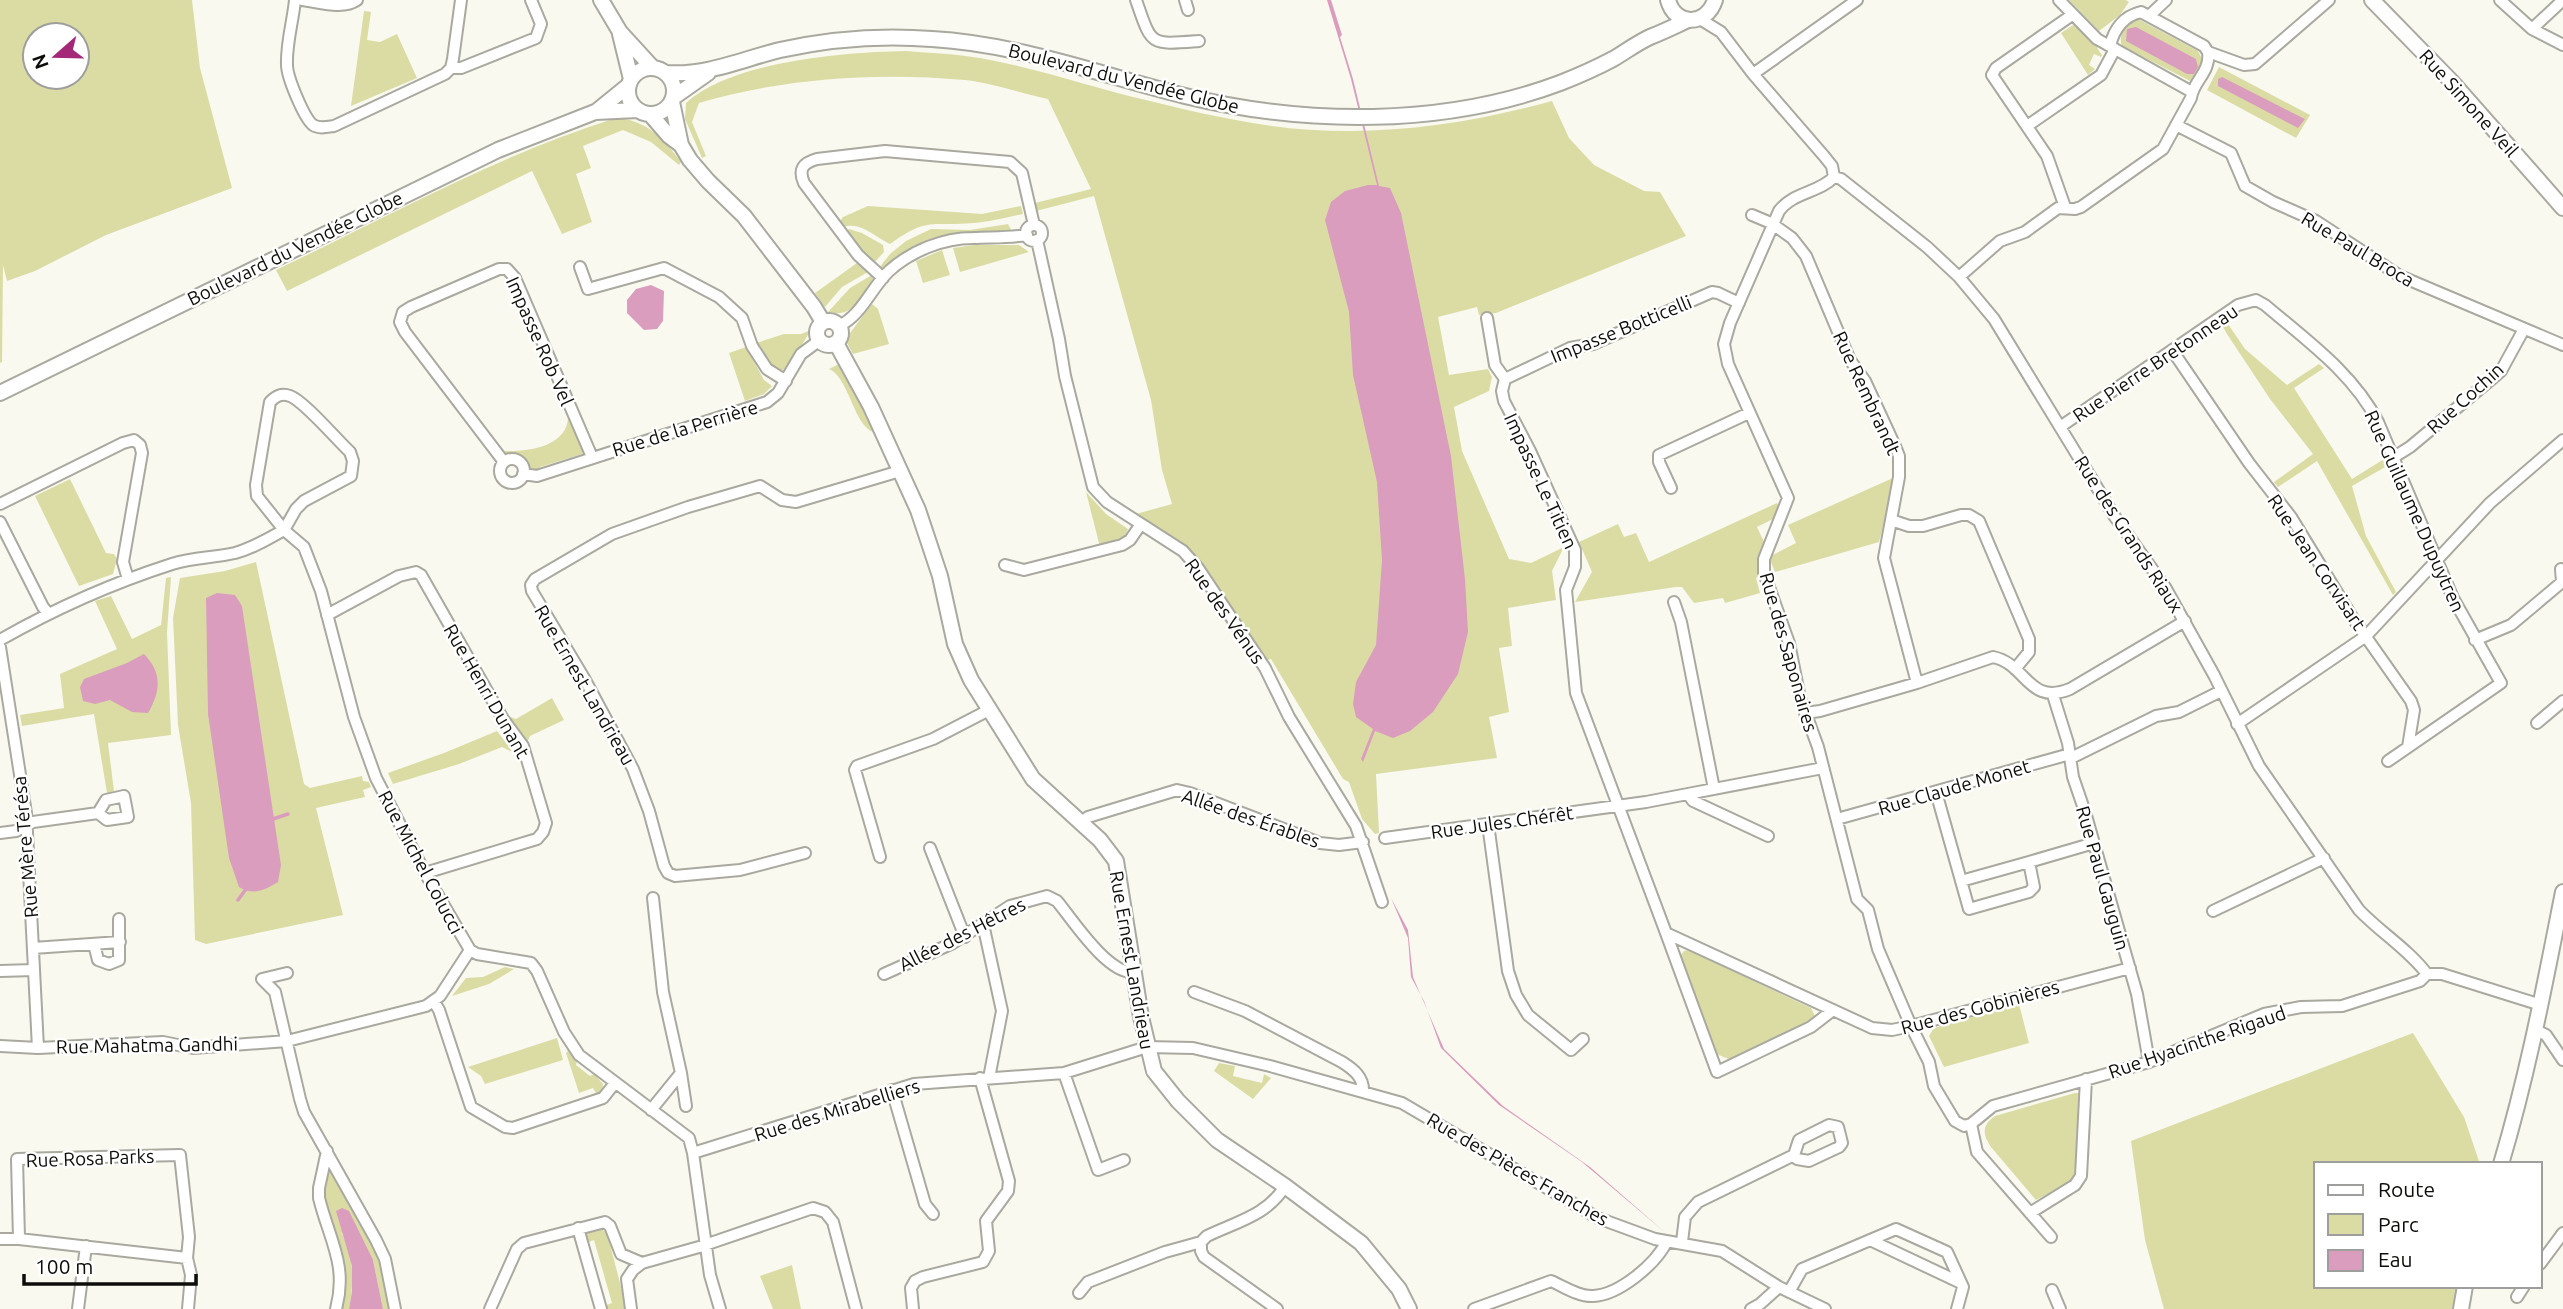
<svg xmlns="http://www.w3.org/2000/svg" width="2563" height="1309" font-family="Ubuntu,sans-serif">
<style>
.green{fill:#dbdca4;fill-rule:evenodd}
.water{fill:#da9dbd}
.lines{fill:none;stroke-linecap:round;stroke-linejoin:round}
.stream{stroke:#da9dbd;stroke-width:3.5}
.street-casing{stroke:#a9a9a0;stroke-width:14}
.secondary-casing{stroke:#a9a9a0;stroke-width:18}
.street{stroke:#fff;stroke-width:10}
.secondary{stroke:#fff;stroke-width:14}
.labels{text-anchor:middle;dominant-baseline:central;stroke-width:5;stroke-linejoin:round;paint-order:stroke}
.street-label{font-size:19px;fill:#0d0d0a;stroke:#fff}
</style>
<rect width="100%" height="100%" fill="#f9f9f0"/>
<path class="green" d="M0,0H192L200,68L232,188L106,235L35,271L7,281L3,265L2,362L0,363ZM77,35V77H35V35Z
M2069,0H2126L2129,2L2120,15L2099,31Z
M364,11L371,12L367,40L380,42L397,34L417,78L351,106Z
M2138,19L2198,51L2203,61L2194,83L2122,46C2117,33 2128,25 2138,19Z
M2073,25L2098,45L2097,48L2102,55L2101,57L2094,54L2089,65L2095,69L2088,75L2061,33Z
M906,51C931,53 956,54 980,58C1038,68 1093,88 1150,101C1185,110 1223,118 1259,124C1358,140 1457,127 1552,101L1569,138L1594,165L1644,191L1660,192L1686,236L1496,313L1479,315L1477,307L1438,317L1449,375L1488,369L1492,377L1489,391L1454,407L1462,451L1509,559L1531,563L1562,548V551L1552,571L1556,600L1508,608L1512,646L1499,648L1509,712L1489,717L1497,758L1376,774L1379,833L1375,834L1362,819L1349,782L1343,779L1271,659L1266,660L1191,551L1136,514L1172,504L1162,470L1151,400L1094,196L1036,211L1035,203L1091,189L1048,99C1021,93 992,83 965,80C877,72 784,78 699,103L692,122L706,156L702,158L685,119L686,103C732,61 845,52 906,51Z
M2219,67L2310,115L2296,138L2207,90Z
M616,118C647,120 664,139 681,162L679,165L651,142L623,130L583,146L591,168L576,174L592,222L562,234L532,171L287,291L276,270C385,218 500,154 616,118Z
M868,206L982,214L1021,206L1023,214C1006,217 990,222 973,223C931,227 929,216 890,244C875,237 861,221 843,227L839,222L843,217Z
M1008,224L1012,232L970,234L881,270L879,268L890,254L906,241L931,229L970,230Z
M849,229L862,233L883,245L884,252L873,264L846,232Z
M974,245H1019L1029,252L960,272L953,248Z
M942,250L950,275L923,283L916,261Z
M857,263L868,272L842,287L825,307L815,293Z
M872,275L873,280C861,299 853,318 828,312L850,288Z
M872,304L878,309L889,344L853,354L847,343L850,333Z
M2228,324L2245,349L2287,385L2319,364L2324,368L2294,388L2352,479L2384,459L2387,466L2352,486L2366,536L2396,592L2393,595L2317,461L2278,487L2274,482L2313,454L2270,399L2227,334L2223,327Z
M811,330L787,369L777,371L756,343L784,334H801Z
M746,347L764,380L772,386L764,394L745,401L729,353Z
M841,363L878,433C854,432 851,379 829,369Z
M568,414L585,453L540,467L539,471L532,470L520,457L506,454L504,451C529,452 570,446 568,414Z
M1893,478V489L1879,542L1775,572L1769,557L1796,543L1788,525Z
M70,479L106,553L114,554L117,559L113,574L79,586L35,496Z
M1086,492L1106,514L1128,529L1123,540L1100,547Z
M1777,503L1780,509L1777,517L1757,527L1765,544L1757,562L1758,577L1756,578L1760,593L1725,603L1723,598L1694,603L1682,587H1676L1575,602L1592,572L1579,542L1618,524L1624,537L1636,533L1649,562Z
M256,562L304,784L310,788L362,776L363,781L369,782L371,787L363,790L365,797L316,808L343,915L206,944L195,940L191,803L178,725L173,618L180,578L225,571Z
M171,577L167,632L171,735L108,743L114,791L107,793L94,714L22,726L20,715L64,708L60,674L117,649L95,601L111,596L132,639L161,625L166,578Z
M552,698L564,720L530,736L527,743L504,715L516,719Z
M497,731L514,753L502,747L459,764L393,784L388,773L444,753Z
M1688,950L1811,1008L1815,1016L1811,1024L1731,1060L1714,1053L1688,983V974L1681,955L1684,951Z
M505,967L514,969L489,984L452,996L466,978L483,977Z
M2019,1004L2029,1043L1944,1067L1929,1036L1934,1028Z
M2413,1033L2464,1117L2480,1164H2316V1286H2457L2452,1309H2164L2145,1240L2131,1141Z
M557,1038L563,1060L485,1084L481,1076L468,1067Z
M568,1051L577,1061L576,1065L590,1076L594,1074L603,1084L602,1093L597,1095L593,1088L579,1093L566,1053Z
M1219,1063L1235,1066L1233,1076L1262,1083L1264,1074L1271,1078L1253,1099L1214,1071Z
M2075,1093H2080L2078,1173L2072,1182L2036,1200L1991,1147C1982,1134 1982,1125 1995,1116Z
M327,1169H333L379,1254L391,1309H383L373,1260L341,1232C355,1255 354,1283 349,1309H340C346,1287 345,1266 339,1244C332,1218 319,1197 327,1169Z
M600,1228L607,1233L626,1306L624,1309H605L604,1306L612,1303L594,1240L586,1243L585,1238L589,1230Z
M792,1265L801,1309H773L760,1276Z"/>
<path class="water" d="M1327,0H1331L1342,35L1340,37L1353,79L1379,186L1390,188L1401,213L1451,456L1465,579L1468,632L1458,674L1433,712L1410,731L1393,738L1375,731L1363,762L1361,759L1373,729L1356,717L1353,704L1356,682L1376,645L1382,560L1377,482L1353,375L1349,312L1325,220L1331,202L1345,191L1368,185H1377L1351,79Z
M2136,27L2196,59L2198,67L2194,74H2187L2126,41L2127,29Z
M2222,77L2305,119L2298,128L2218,86V79Z
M651,285L664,291L663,321L657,329L644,330L627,313V300L636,289Z
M217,593L235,595L242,606L281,865L278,882C265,890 253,896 239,887L229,858L208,714L206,598Z
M144,654C162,672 161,691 148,713L132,712L110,700L95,704L83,701L80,687L84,679L127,663Z
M1391,898L1408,930L1413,977L1444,1049L1503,1106L1590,1167L1668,1235L1582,1162L1499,1105L1441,1048L1424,1001L1411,977L1408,938Z
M342,1208L349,1211L373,1260L383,1309H349L352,1291V1266L336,1211Z"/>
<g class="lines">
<path class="stream" d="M270,820L288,814
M238,900L246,889"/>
<defs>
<path id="street" d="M295,0C293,21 286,44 287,65C287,77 304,118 313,125C319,129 327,127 334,126L445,74L451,68L453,59L461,0
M302,0C319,2 343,10 357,0
M1136,0C1152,46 1149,45 1199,41
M1185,0L1188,10
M2059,0L2097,39L2192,92
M2500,0L2532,29L2563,45
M2150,15L2166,0
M1700,19L1721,32L1753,74L1824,156L1832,166L1834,177
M2532,29L2563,0
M2208,52L2244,65L2255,64L2329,0
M451,68H461L536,38L541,24L531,0
M1753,74L1857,0
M2176,125L2231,153L2245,186L2273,202L2316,221L2400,276L2563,345
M2027,126L2101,75L2115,49
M1834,177C1819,193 1793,192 1779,211L1730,323L1724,344L1728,364L1788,498L1764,559V573L1789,643L1800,698L1818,747L1857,899L1868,910L1878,949L1911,1026L1929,1062L1934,1086L1955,1121L1964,1126L1971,1124L1977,1152L2051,1237
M1834,177L1841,179L1927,247L1959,277L1994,319L2115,517L2165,587L2214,675L2259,766L2359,910C2381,933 2408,949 2427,974
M2065,207L2047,156L1992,75L1996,68L2072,15
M1752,215L1771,223L1792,238L1806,256L1850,360L1865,381L1895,446L1899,456V477L1884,558L1917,683
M1026 233a8 8 0 1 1 16 0a8 8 0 1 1-16 0Z
M1037,240L1059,339L1065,376L1093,487L1107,502L1183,551L1198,568L1265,668L1289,717L1356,826L1382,902
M580,267L588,289L664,268L719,297L742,318L752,346L767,369L786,381
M1959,277L2000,241L2025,232L2058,208L2075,209L2081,207L2163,149L2191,98C2193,81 2211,72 2208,52L2204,46L2141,12C2124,16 2114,29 2110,46
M883,278L858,255L804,183C798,169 803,163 817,159L885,151L1010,162L1022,173L1034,225
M1487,318L1495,365L1505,379L1502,391L1504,401L1530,451L1575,550V567L1566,590L1576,693L1666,933L1872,1028L1892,1030L1911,1026L2130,968
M839,326C862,315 871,288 889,271C911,251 943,238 973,238C992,237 1008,238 1027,235
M2172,350L2249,463L2291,517L2352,617L2411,701L2414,710L2408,747
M1505,379L1570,348L1593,344L1712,292L1718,293L1739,303
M2060,427L2238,305L2256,300L2265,305C2306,340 2353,373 2378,422L2453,598L2501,683L2388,761
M2394,457L2410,447L2494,377L2501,371L2524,329
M500 471a12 12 0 1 1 24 0a12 12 0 1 1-24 0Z
M504,462L405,332L400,322L403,312L411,307L499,269H507L515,278L592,457
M523,474L537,476L767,402L778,393L801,354L820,340
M1671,488L1659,462V455L1749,413
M0,504L123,443L134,440L140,445L142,453L123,562L128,579
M1891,520L1909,526H1923L1961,515H1969L1979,521L2029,639V652L2015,669
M0,522L43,607L48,613
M284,530L296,509L304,501L351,476L353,461L350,452C337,440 304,401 290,396C281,393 276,396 270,402L256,485L257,496L284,530L304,547L321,591L354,717L376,778L425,873L470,950L477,954L531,963L537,971L564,1032L579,1055L689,1138L693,1153L710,1275L720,1309
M1005,565L1024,570L1122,545L1130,540L1141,524
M1674,602L1681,622L1714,789
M327,615L399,576L416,572L421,575L503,719L523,746L546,823L543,832L537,839L425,873
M0,640C56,608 110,584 172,564C193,557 214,558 235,553C253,548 268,539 284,530
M2475,640L2511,625L2562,582L2561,569
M0,647L26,813L38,1048
M2053,695L2068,743L2073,777L2085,812L2137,994L2149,1062
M1805,713L1820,711L1917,683L1993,657C2027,664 2028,706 2070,689L2185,621
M2537,723L2563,701
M2237,724L2366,636L2490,503L2563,440
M2071,758L2156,716L2179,712L2221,691
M1936,792L1969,909L2029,892L2034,887L2029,862L1961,881
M1688,794L1693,801L1768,836
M1837,819L2070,754
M1081,823L1088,817L1177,790L1190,793L1320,843L1339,845L1363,842
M1488,824L1508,971L1516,995L1528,1015L1571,1050L1583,1039
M0,833L16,831L33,822L98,813L107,820L128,817L124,796L106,800L98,813
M1385,838L1646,802L1823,768
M930,848L965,937
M805,853L740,870L675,876L668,873L664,866L649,811L633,769L584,678L532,591L531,585L535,579L612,534L688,507L760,486L782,500L796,502L900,471
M880,857L855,770L857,766L933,739L989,710
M2029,862L2094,843
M2213,911L2324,858
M983,924L1002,1011L989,1078
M1666,933L1717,1072L1811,1027L1833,1010
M94,944L98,960L109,964L119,960V919
M33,948L120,942
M0,971L34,970
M287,973L262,979L275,992L300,1099L304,1112L376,1240L385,1259L395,1309
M884,974L953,943L1010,906L1047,896L1057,901C1072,919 1108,975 1134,972
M2427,974H2442L2541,1005
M1194,992L1245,1011L1342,1062C1353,1069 1364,1077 1363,1092
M434,1002L439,1010L471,1107L505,1127L513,1128L603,1098L615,1083
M2536,1030L2546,1035L2563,1060
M0,1046L38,1048L163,1042L193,1048L287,1041L426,1006L440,996L470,950
M681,1073L686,1106
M1064,1073L1098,1170L1124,1160
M892,1090L925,1204L933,1214
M651,1110L681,1073L663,992L653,898
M1971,1124L1993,1106L2149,1062L2264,1014L2301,1007L2342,1006L2420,981L2427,974
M1829,1125L1838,1127L1842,1143L1839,1147L1809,1161L1797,1159L1794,1155L1799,1140Z
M327,1151L319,1188V1198C329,1239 348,1265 336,1309
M693,1153L914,1084L1064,1073L1147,1047L1193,1048L1270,1066L1402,1103L1598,1218L1655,1239L1722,1251L1779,1287L1825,1309
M2030,1213L2075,1185L2081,1176L2086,1079
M578,1228L601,1309
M0,1239H19L187,1258L191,1275L188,1309
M19,1239L17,1159L180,1155L189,1237L187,1258
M1870,1240L1961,1283
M1201,1242V1251L1204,1257L1277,1309
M1682,1242L1685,1217L1698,1202L1794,1155
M2540,1264L2563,1233
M2052,1290L2060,1309
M1789,1292L1802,1269L1896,1229L1947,1252L1963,1287L1957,1309
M1079,1293L1088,1282L1165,1252L1201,1242L1207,1236C1236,1222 1268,1215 1285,1186
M2517,1297L2524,1286
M78,1309L86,1246
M490,1309L517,1249L524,1243L605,1222L610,1226L621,1254L642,1263
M631,1309L627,1279L633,1270L642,1263L699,1247L813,1208L825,1212L833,1222L856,1309
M913,1309L911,1288L915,1281L923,1277L983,1262L989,1251L986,1221L1008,1191L1009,1181L980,1078
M1474,1309L1551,1281C1563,1286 1579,1297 1593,1296C1619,1295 1656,1264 1667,1241
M1751,1309L1760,1304L1779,1287"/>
<path id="secondary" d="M601,0L620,32L652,67
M1668,0C1675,27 1707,26 1715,0
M2372,0L2451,81L2563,208
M620,34L631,79
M628 91a23 23 0 1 1 46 0a23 23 0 1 1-46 0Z
M667,73C706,76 743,59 780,50C830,39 881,35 932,39C1019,44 1101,75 1185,96C1305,125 1443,127 1560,83C1578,76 1596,68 1613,59C1625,52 1637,43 1650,37C1663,32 1675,26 1688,20
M674,97L708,73
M672,102L681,145L690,160L708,181L744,216L814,307L823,322
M597,111L629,85
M650,114L669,136L681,145
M817 333a12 12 0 1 1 24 0a12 12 0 1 1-24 0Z
M836,343L871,407L918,510L940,576L955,644L971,680L1033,779L1100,840L1116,861L1141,1017L1154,1071L1178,1101L1217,1140L1285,1186L1361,1243L1399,1289L1409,1309
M0,393L498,150L595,112L638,110
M2501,1164C2528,1074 2545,983 2563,892
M2461,1309L2465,1286"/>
</defs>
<use href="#street" class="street-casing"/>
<use href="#secondary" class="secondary-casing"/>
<use href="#street" class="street"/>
<use href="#secondary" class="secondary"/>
</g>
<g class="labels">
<g class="street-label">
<text transform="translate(1124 78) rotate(14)">Boulevard du Vendée Globe</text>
<text transform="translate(2469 103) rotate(48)">Rue Simone Veil</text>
<text transform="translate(295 248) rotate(-26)">Boulevard du Vendée Globe</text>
<text transform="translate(2358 249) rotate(31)">Rue Paul Broca</text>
<text transform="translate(1621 329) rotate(-22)">Impasse Botticelli</text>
<text transform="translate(540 341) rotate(66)">Impasse Rob Vel</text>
<text transform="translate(2155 363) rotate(-34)">Rue Pierre Bretonneau</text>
<text transform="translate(1867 393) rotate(65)">Rue Rembrandt</text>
<text transform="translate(2465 398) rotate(-42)">Rue Cochin</text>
<text transform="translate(685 428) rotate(-17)">Rue de la Perrière</text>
<text transform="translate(1541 481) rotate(65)">Impasse Le Titien</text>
<text transform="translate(2415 511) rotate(66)">Rue Guillaume Dupuytren</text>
<text transform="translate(2129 534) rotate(57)">Rue des Grands Riaux</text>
<text transform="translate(2317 562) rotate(56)">Rue Jean Corvisart</text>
<text transform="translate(1225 611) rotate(55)">Rue des Vénus</text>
<text transform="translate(1789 652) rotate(74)">Rue des Saponaires</text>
<text transform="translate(585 685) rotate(60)">Rue Ernest Landrieau</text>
<text transform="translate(487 691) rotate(60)">Rue Henri Dunant</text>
<text transform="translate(1954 787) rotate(-16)">Rue Claude Monet</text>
<text transform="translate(1251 818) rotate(19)">Allée des Érables</text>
<text transform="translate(1502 822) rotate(-8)">Rue Jules Chérêt</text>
<text transform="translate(25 847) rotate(-95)">Rue Mère Térésa</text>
<text transform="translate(421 862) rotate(62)">Rue Michel Colucci</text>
<text transform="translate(2103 878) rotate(74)">Rue Paul Gauguin</text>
<text transform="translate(962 934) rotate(-27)">Allée des Hêtres</text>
<text transform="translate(1132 960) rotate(80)">Rue Ernest Landrieau</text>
<text transform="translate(1980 1007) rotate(-15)">Rue des Gobinières</text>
<text transform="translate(2197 1042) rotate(-19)">Rue Hyacinthe Rigaud</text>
<text transform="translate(147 1045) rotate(-1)">Rue Mahatma Gandhi</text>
<text transform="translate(837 1110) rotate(-17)">Rue des Mirabelliers</text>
<text transform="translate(90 1158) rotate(-2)">Rue Rosa Parks</text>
<text transform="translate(1518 1169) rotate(30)">Rue des Pièces Franches</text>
</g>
</g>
<rect x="2314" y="1162" width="228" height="126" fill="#ffffff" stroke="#9e9e9d" stroke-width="2"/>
<rect x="2328" y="1185" width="35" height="10" fill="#ffffff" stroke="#9e9e9d" stroke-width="2"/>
<text x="2378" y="1197" font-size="21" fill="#0d0d0a">Route</text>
<rect x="2328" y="1214" width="35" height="21" fill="#dbdca4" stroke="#9e9e9d" stroke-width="2"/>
<text x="2378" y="1232" font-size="21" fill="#0d0d0a">Parc</text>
<rect x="2328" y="1250" width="35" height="21" fill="#da9dbd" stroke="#9e9e9d" stroke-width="2"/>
<text x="2378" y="1267" font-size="21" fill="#0d0d0a">Eau</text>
<g transform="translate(56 56) rotate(250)"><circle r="33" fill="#ffffff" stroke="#9e9e9d" stroke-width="2"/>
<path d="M0-5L12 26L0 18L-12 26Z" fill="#a52778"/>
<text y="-10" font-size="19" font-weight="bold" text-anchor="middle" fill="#0d0d0a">N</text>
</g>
<path d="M24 1274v10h172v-10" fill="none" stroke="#0d0d0a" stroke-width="3.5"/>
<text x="35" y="1274" font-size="21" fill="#0d0d0a" stroke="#ffffff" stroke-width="5" paint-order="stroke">100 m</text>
</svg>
